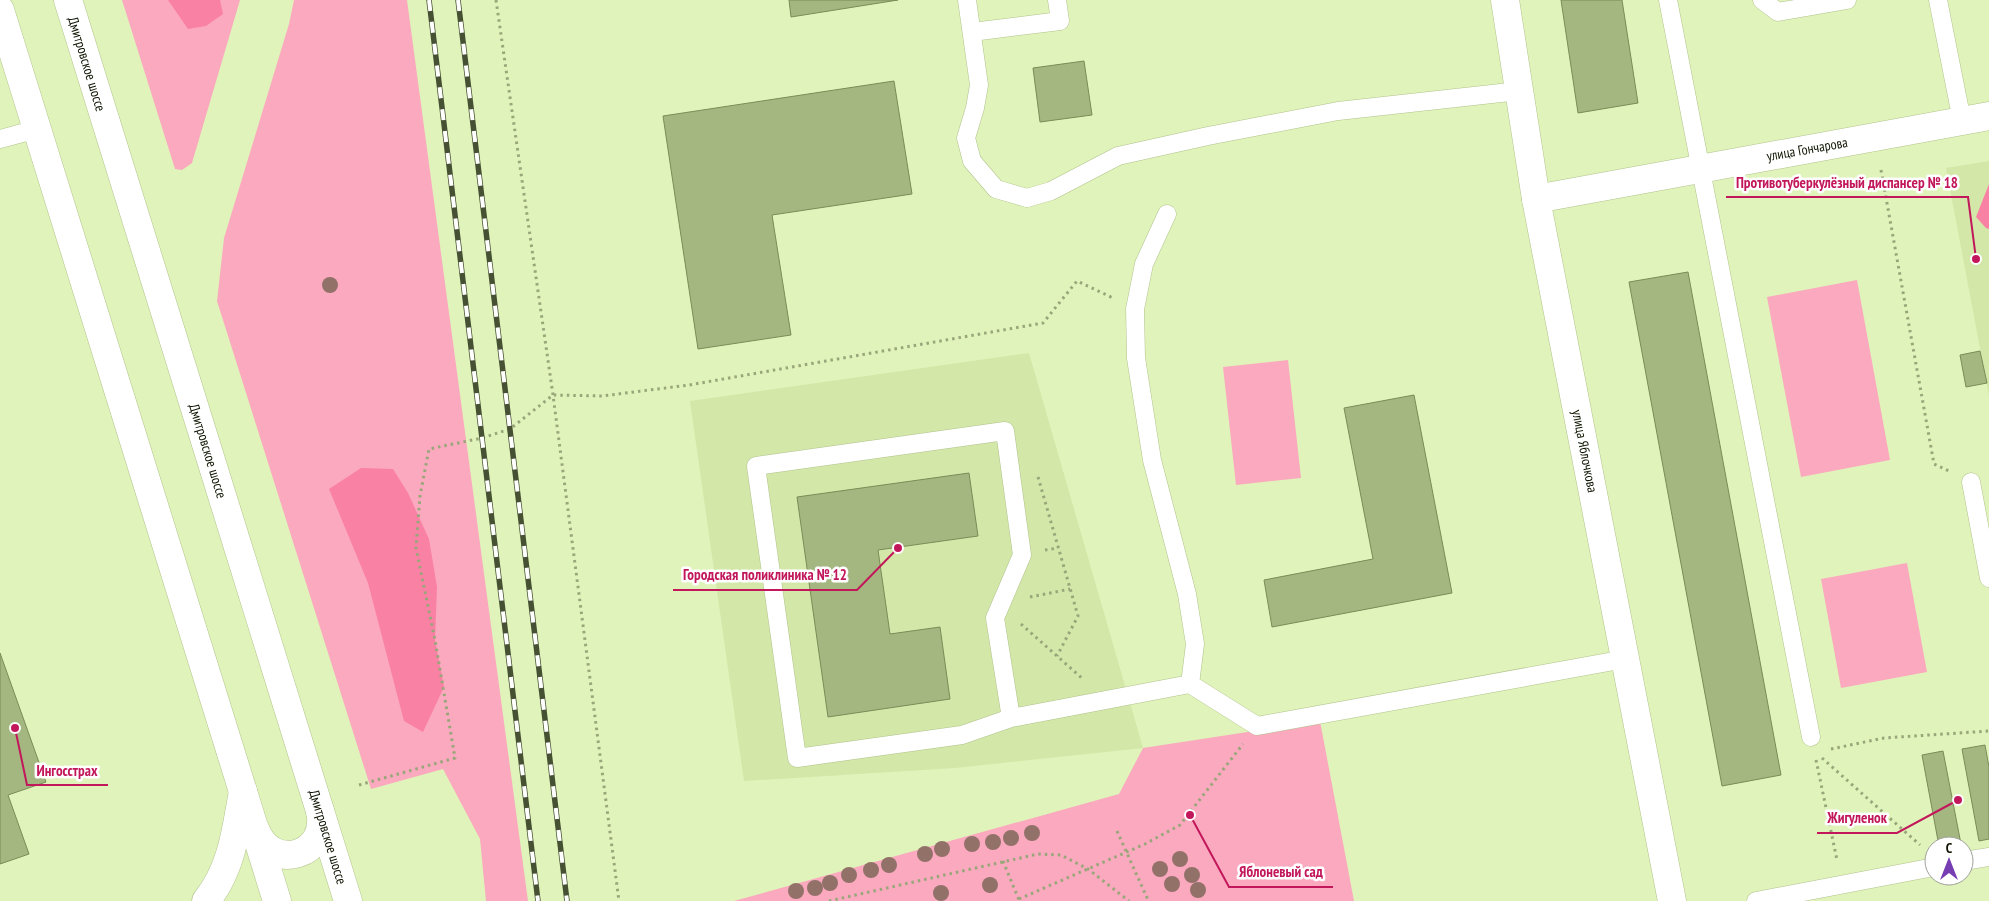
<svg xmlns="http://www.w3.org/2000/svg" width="1989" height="901" font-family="'PT Sans Narrow',sans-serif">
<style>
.built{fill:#d2e7a8}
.green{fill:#fba9be}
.forest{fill:#f981a4}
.building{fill:#a5b781;stroke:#7b8b57}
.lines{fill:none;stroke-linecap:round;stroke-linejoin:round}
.service-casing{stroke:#b1c38c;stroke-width:19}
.minor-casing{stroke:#b1c38c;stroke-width:29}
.tertiary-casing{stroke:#b1c38c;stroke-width:29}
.primary-casing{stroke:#b1c38c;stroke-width:29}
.path{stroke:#98a67a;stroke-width:3;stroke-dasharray:2.5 4;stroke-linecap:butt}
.service{stroke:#fff;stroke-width:18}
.minor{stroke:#fff;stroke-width:28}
.tertiary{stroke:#fff;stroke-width:28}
.primary{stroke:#fff;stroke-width:28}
.rail-casing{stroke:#465033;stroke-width:5.5}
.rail{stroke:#fff;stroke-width:4;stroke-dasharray:11;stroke-linecap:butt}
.tree{fill:#927169}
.labels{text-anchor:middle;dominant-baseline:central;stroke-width:5;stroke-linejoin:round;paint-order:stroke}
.street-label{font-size:14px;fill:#101603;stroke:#fff}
.leader{fill:none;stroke:#c2185b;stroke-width:2}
.callout-dot{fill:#c2185b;stroke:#fff;stroke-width:2}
.callout-label{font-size:15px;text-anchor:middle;font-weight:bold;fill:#c2185b;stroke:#fff;stroke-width:5;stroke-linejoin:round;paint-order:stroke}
</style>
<rect width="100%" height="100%" fill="#e0f3ba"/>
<path class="built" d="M1989,161V396L1946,168Z
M1029,353L1143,748L955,768L744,781L690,401Z"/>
<path class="green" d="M122,0H240L192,163L182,170L175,169Z
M294,0H407L528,901H486L480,839L443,769L371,789L217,301L224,238L289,24Z
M1857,280L1890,460L1801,477L1767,297Z
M1288,360L1301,478L1236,485L1223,367Z
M1907,563L1927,672L1841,688L1821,579Z
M1320,721L1354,901H734L1119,794L1143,748Z"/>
<path class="forest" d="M168,0H220L223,14L206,26L188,29Z
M1989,184V229L1986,228L1976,217Z
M361,468L393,469L408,493L429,539L437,587L435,640L444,687L423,732L404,721L368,583L329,489Z"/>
<path class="building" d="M789,0H898L791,17Z
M1561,0H1622L1638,103L1578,113Z
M1084,61L1092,115L1040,122L1033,68Z
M894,81L912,194L772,215L791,335L698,349L663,116Z
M1688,272L1781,775L1722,786L1629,282Z
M1980,351L1987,383L1966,387L1960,355Z
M1414,395L1452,593L1272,627L1264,580L1373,559L1344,408Z
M969,473L978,536L878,550L890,634L940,627L950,699L828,717L797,497Z
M0,653L46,782L8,795L29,854L0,864Z
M1985,745L1989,767V839L1979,841L1962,749Z
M1943,751L1961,844L1951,846H1939L1922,755Z"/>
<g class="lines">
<defs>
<path id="service" d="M967,0L979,85L975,108L966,138L972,161L996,189L1027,198L1051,191L1118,156L1208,136L1338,111L1519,91
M1668,0L1811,737
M1762,0L1778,12L1847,0
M1938,0L1962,121
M972,32L1060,21L1057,0
M0,139L37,129
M1167,214L1144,264L1135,309L1136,358L1152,460L1187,594L1195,644L1190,684
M1971,482L1989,578
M1011,718L995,618L1022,555L1005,431L756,466L797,758L962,735L1011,718L1190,684L1257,726L1625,659
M1964,861L1989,857
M1756,901L1934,867"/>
<path id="minor" d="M1536,199L1989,116
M256,831C273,873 330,855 320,811
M206,901C232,869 236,830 243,791"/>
<path id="tertiary" d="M1505,0L1536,199L1672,901"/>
<path id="primary" d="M68,0L348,901
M0,10L277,901"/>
</defs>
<use href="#service" class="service-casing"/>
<use href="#minor" class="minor-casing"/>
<use href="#tertiary" class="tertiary-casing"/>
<use href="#primary" class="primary-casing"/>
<path class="path" d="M496,0L553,395L619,901
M1881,170L1934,464L1951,472
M1038,477L1078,616L1057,656
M1045,550L1058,548
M1030,597L1070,589
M1021,624L1084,680
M1831,749L1884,738L1989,731
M1822,758L1920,845
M1816,760L1837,860
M359,785L455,758L435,640L416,548L420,496L429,449L482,438L510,429L553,395L602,396L689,385L1043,323L1077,281L1113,298
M1117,831L1148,900L1147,901
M1003,861L1019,900
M1019,899L1145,844L1180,825L1243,744
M829,901L1038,854L1061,855L1088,869L1129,901"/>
<use href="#service" class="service"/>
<use href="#minor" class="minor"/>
<use href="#tertiary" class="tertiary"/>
<use href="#primary" class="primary"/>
<defs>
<path id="rail" d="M429,0L538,901
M458,0L567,901"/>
</defs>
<use href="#rail" class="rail-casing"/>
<use href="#rail" class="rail"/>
</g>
<g class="tree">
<circle cx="330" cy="285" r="8"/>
<circle cx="1032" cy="833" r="8"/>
<circle cx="1011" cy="838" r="8"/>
<circle cx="993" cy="842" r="8"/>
<circle cx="972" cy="844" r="8"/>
<circle cx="942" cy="849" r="8"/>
<circle cx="925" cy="854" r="8"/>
<circle cx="1180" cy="859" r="8"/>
<circle cx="889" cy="865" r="8"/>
<circle cx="1160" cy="869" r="8"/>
<circle cx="871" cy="870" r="8"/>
<circle cx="849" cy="875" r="8"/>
<circle cx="1192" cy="875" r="8"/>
<circle cx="830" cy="883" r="8"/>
<circle cx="1172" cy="884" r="8"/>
<circle cx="990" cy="885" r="8"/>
<circle cx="815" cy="888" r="8"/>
<circle cx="1198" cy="890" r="8"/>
<circle cx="796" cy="891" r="8"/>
<circle cx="941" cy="893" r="8"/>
</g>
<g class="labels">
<g class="street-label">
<text transform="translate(87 64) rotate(73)">Дмитровское шоссе</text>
<text transform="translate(1807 149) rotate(-10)">улица Гончарова</text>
<text transform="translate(208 451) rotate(73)">Дмитровское шоссе</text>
<text transform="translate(1585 451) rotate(79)">улица Яблочкова</text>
<text transform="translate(328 837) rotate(73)">Дмитровское шоссе</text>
</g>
</g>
<path class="leader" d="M1976 259L1968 197H1726M898 548L857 590H673M15 728L27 785H108M1958 800L1897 833H1817M1190 815L1229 887H1333"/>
<g class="callout-dot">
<circle cx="1976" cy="259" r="5"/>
<circle cx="898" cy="548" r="5"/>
<circle cx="15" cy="728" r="5"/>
<circle cx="1958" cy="800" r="5"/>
<circle cx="1190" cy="815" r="5"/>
</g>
<g class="callout-label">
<text x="1847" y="188">Противотуберкулёзный диспансер № 18</text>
<text x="765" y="580">Городская поликлиника № 12</text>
<text x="67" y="776">Ингосстрах</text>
<text x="1857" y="823">Жигуленок</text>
<text x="1281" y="877">Яблоневый сад</text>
</g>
<g transform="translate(1949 861)"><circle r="24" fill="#ffffff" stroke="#9fa29a"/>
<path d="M0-4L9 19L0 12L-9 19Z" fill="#773db3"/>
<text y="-8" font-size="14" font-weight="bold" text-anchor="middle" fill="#101603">С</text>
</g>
</svg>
